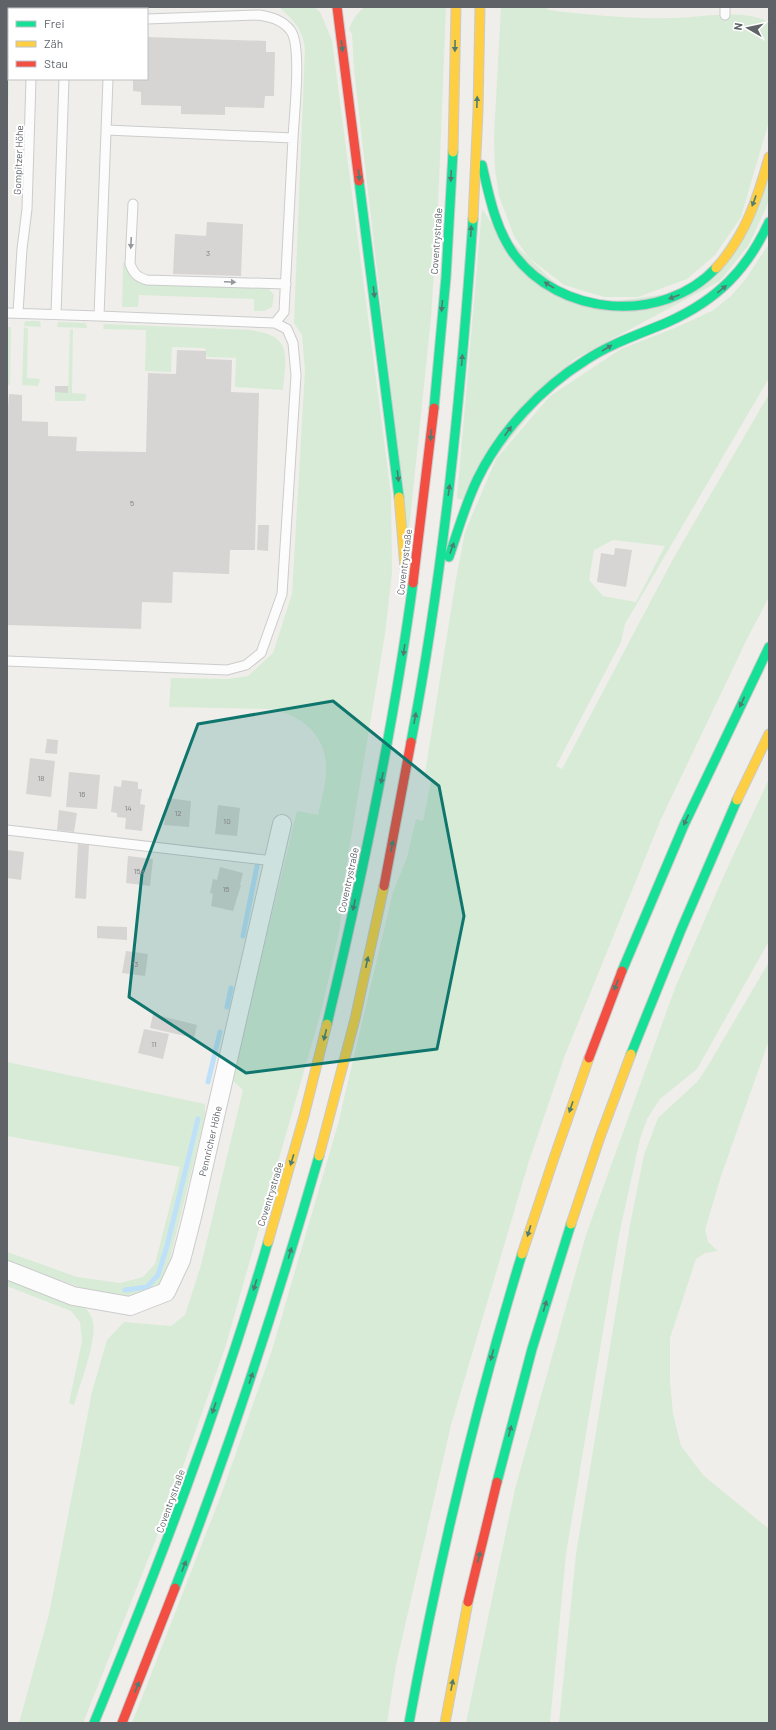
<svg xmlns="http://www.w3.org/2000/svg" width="776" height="1730" font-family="Barlow,sans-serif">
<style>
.green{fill:#d8ebd6;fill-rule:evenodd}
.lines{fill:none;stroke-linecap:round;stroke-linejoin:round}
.stream{stroke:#bfe0f9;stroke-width:5}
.building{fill:#d6d5d3}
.lane-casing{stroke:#cbcccc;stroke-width:11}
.street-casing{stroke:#cbcccc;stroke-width:20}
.fast-casing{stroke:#cacacb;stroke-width:11}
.slow-casing{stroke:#cacacb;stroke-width:11}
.jam-casing{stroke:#cacacb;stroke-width:11}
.lane{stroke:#fdfcfc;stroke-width:9}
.street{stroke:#fdfcfc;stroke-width:18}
.fast{stroke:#16e098;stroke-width:9}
.slow{stroke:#ffcf43;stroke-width:9}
.jam{stroke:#f24e42;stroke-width:9}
.oneway{fill:#507c72}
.oneway2{fill:#96999c}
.marked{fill:#0f766e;fill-opacity:0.2;stroke:#0f766e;stroke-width:3;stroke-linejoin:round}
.labels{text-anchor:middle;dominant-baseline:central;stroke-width:4;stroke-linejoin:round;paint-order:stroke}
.number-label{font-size:8px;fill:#7e8184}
.street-label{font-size:10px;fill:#5f6368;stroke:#fff}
</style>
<rect width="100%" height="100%" fill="#efeeea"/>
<path class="green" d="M279,7H314L320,12L332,40L391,494L392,572L385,634L344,880L340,927L322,1008L225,1348L166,1514L83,1723H19L49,1614L92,1392L107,1340L124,1322L171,1326L185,1315L201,1265L243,1090L232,1080L297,811L318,815C322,798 327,780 326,763C323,732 300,715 271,709L169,707L171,678L228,679L248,676L273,653L292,594L305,370L302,335L294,323L305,48C302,28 294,21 279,7Z
M365,7H446L438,207L431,318L408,539L354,70L352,34L349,29C353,20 356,13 365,7Z
M501,7H545L549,10C590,15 630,19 672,18C702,18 741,8 769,22V121L741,217L715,255L687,279L638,297H604L564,285L528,257L514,236L499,196L495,169L494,136Z
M7,68L9,83L7,141Z
M769,179V198L766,208L748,246L720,281L573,360L462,500L457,498L482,209L490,221L579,306L697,290Z
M769,244V378L625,624L621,642L556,766L562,769L673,559L769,394V597L747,639L661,819L565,1055L529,1161L451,1425L396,1665L387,1723H132L223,1490L272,1350L338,1124L393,892L407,858L416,819L423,821L432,777L425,773L456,579L465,532L496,459L550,396L621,349L677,327L712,311L731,296L745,280ZM613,540L665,546L636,602L603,596L589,580L594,550Z
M123,263H127C128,275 134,279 145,283L268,288L274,295L272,307L264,311H254V299L139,295L138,307H122Z
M25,321H40L41,327L24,326Z
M58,322L86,323L87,328L57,327Z
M104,324L251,330C293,336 286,355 283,390L235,387L236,358L207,357L205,348L172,347L171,372L145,371L146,330L103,329Z
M7,327H11L10,383L9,385H7Z
M24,327L28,329L27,378L40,379L38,386L22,385Z
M73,329L72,393L86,394L85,401H55V392H68L70,330Z
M769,779V941L697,1069L660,1099L647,1119L640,1139L619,1235L566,1554L550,1723H466L515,1489L586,1235L675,988L725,873Z
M769,962V1040L721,1176L705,1230L708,1242L718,1251L705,1253L696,1259L670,1338V1381L673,1414L681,1446L704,1476L769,1529V1723H559L576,1554L630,1225L644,1155L658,1118L697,1082L706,1069Z
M7,1062L205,1104V1116L166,1275L158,1289L131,1298L88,1290L7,1262V1252L77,1277L120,1283L143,1277L155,1264L180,1167L7,1136Z
M7,1277L83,1306C88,1311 92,1315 93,1322C97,1341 80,1384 74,1405L69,1403L82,1341L80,1322L71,1311L7,1286Z"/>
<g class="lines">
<path class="stream" d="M243,936L257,866
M227,1007L231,988
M208,1082L220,1032
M125,1290L147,1287L158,1275L167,1246L198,1119"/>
</g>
<path class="building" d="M147,37L266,41V52H275L274,96H265L264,108L225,107V115L181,114V106L141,105V92L133,91V79H147Z
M207,222L243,224L241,276L173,274L175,234L206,236Z
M177,350L206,351V359L232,360L231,392L259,393L255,550H230L229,574L173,572L172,603L142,602L141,629L7,625V420L9,394L22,395V421L48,422V436L77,437L76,451L146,452L148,373L176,374Z
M55,386H68V393L55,392Z
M258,525H269L268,551L257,550Z
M615,548L632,550L626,587L597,582L601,553L614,555Z
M47,739L58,740L57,754L45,753Z
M30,758L55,761L51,797L26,794Z
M69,772L100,775L97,809L66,807Z
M122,780L138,782V789H142L140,804L145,805L142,831L125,829L126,818L117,817V813L111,812L114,786L121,787Z
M167,798L191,801L189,827L164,825Z
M218,805L240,808L237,836L215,834Z
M59,810L77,813L74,832L57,830Z
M78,844L89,845L86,899L75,898Z
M7,850L24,852L21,880L7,878Z
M128,856L153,859L150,886L126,883Z
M220,867L243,873L240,885H241L233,911L211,906L213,894L210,893L213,879L217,880Z
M97,926L127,927V940L97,938Z
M126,951L148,954L145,976L122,973Z
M153,1014L197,1025L194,1038L150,1028Z
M144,1029L169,1034L163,1059L138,1053Z"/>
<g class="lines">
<defs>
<path id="lane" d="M725,7V15
M147,19L259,15C271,17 283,20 291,31C302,47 294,116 293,138
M133,204L130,264C134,274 137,277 147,280L286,284
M7,313L99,316L108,79
M18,313L22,249L27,209L31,79
M56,314L64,79
M99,316L275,323L284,312L293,138L106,130
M7,661L227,670L246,665L261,653L282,594L296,375L293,343L287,329L275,323
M7,830L274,861"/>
<path id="street" d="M7,1270L73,1296L130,1306L166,1292L181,1260L192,1217L282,824"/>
<path id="fast" d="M31,7V9
M64,9L73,7
M482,165C489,195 495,227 513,253C559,317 662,325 716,268
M359,181L399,497
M434,408L446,277L453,152
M449,557C458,531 465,505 477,480C500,432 541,388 586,360C612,343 640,334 668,322C717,300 747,270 769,222
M411,742C444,569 461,394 473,219
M622,971L684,825L769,647
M327,1024C362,878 393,731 413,583
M631,1054L681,930L737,800
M497,1482L532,1349L571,1224
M175,1588C230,1447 277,1302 319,1156
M94,1723C159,1565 220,1406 268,1242
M409,1723C438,1564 475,1408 522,1254"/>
<path id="slow" d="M453,152L456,7
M473,219L478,111L480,7
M716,268C745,237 758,197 769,157
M399,497L405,568
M737,800L769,734
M319,1156L355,1019L384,886
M571,1224L600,1137L631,1054
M268,1242L304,1116L327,1024
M522,1254L554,1158L589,1058
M445,1723L468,1602"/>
<path id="jam" d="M337,7L359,181
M7,19H9
M413,583L434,408
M384,886L411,742
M589,1058L622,971
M468,1602L497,1482
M122,1723L175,1588"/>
</defs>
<use href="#lane" class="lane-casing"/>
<use href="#street" class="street-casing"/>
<use href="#fast" class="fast-casing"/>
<use href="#slow" class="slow-casing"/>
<use href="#jam" class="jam-casing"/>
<use href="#lane" class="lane"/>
<use href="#street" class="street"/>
<use href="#fast" class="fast"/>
<use href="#slow" class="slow"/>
<use href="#jam" class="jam"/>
</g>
<defs><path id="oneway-solid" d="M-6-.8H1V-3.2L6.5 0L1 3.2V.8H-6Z"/></defs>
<g class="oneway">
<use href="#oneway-solid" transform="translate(342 46) rotate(83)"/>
<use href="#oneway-solid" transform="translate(455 46) rotate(91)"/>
<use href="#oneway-solid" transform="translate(477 102) rotate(-88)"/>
<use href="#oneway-solid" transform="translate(359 175) rotate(83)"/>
<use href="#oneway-solid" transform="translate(451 176) rotate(93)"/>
<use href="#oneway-solid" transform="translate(754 201) rotate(110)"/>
<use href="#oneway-solid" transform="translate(471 231) rotate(-87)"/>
<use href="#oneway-solid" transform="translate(549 285) rotate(-148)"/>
<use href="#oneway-solid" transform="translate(722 289) rotate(-39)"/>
<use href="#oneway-solid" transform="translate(374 292) rotate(83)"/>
<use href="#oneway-solid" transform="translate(674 297) rotate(159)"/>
<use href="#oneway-solid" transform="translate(442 306) rotate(95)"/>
<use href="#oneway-solid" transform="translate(607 348) rotate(-31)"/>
<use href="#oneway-solid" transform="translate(462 360) rotate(-85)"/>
<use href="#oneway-solid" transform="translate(508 431) rotate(-54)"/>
<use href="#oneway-solid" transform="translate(431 435) rotate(95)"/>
<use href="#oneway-solid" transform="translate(398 476) rotate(83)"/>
<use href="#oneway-solid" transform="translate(449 490) rotate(-82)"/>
<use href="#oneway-solid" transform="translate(452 548) rotate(-70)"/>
<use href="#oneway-solid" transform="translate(404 650) rotate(98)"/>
<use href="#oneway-solid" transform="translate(742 702) rotate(115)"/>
<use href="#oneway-solid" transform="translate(415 718) rotate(-80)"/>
<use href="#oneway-solid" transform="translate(382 778) rotate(102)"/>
<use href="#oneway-solid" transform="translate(686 820) rotate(115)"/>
<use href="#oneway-solid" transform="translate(392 846) rotate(-79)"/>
<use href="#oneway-solid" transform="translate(354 905) rotate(102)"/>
<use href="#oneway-solid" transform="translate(367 962) rotate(-78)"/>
<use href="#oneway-solid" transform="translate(616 985) rotate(112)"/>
<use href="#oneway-solid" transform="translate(325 1035) rotate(104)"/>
<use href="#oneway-solid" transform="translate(571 1107) rotate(109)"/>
<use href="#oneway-solid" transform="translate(292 1160) rotate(107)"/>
<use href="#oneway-solid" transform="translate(529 1231) rotate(107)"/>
<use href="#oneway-solid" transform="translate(290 1253) rotate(-73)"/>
<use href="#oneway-solid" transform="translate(255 1285) rotate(107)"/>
<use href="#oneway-solid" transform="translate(545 1306) rotate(-73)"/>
<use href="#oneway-solid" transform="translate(492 1355) rotate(105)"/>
<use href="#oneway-solid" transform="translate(251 1378) rotate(-71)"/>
<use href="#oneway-solid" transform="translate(214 1408) rotate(109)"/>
<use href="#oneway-solid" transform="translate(510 1431) rotate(-75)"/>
<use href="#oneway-solid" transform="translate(479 1557) rotate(-77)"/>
<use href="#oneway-solid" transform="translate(184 1566) rotate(-69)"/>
<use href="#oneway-solid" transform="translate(452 1685) rotate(-79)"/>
<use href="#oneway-solid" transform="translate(137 1687) rotate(-68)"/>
</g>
<g class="oneway2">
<use href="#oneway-solid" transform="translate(131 243) rotate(93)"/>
<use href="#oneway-solid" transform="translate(230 282) rotate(2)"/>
</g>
<path class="marked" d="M333,701L439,786L464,916L437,1049L246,1073L129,997L142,874L198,724Z"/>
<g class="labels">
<g class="number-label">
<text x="208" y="253">3</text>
<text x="132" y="503">5</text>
<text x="41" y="778">18</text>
<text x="82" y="794">16</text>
<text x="128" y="808">14</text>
<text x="178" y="813">12</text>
<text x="227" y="821">10</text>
<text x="139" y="871">15a</text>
<text x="226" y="889">15</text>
<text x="135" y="964">13</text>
<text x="154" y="1044">11</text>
</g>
<g class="street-label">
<text transform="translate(18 160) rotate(-88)">Gompitzer Höhe</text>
<text transform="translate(436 241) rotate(-86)">Coventrystraße</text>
<text transform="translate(404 562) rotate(-83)">Coventrystraße</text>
<text transform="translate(348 880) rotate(-78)">Coventrystraße</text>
<text transform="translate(210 1141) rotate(-77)">Pennricher Höhe</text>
<text transform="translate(270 1194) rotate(-73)">Coventrystraße</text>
<text transform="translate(170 1501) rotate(-70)">Coventrystraße</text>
</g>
</g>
<rect width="776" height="1730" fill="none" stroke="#5f6368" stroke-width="16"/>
<rect x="8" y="8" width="140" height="72" fill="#ffffff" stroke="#bfc1c3"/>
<rect x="16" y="21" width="20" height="6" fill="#16e098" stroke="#bfc1c3"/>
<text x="44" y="28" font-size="12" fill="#5f6368">Frei</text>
<rect x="16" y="41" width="20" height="6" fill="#ffcf43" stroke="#bfc1c3"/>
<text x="44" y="48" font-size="12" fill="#5f6368">Zäh</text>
<rect x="16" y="61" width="20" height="6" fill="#f24e42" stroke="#bfc1c3"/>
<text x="44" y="68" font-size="12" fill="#5f6368">Stau</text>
<g transform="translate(748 28) rotate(279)" stroke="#ffffff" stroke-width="3" paint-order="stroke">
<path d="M0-3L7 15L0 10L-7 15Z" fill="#5f6368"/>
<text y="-6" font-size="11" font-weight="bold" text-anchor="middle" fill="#5f6368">N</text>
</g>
</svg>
